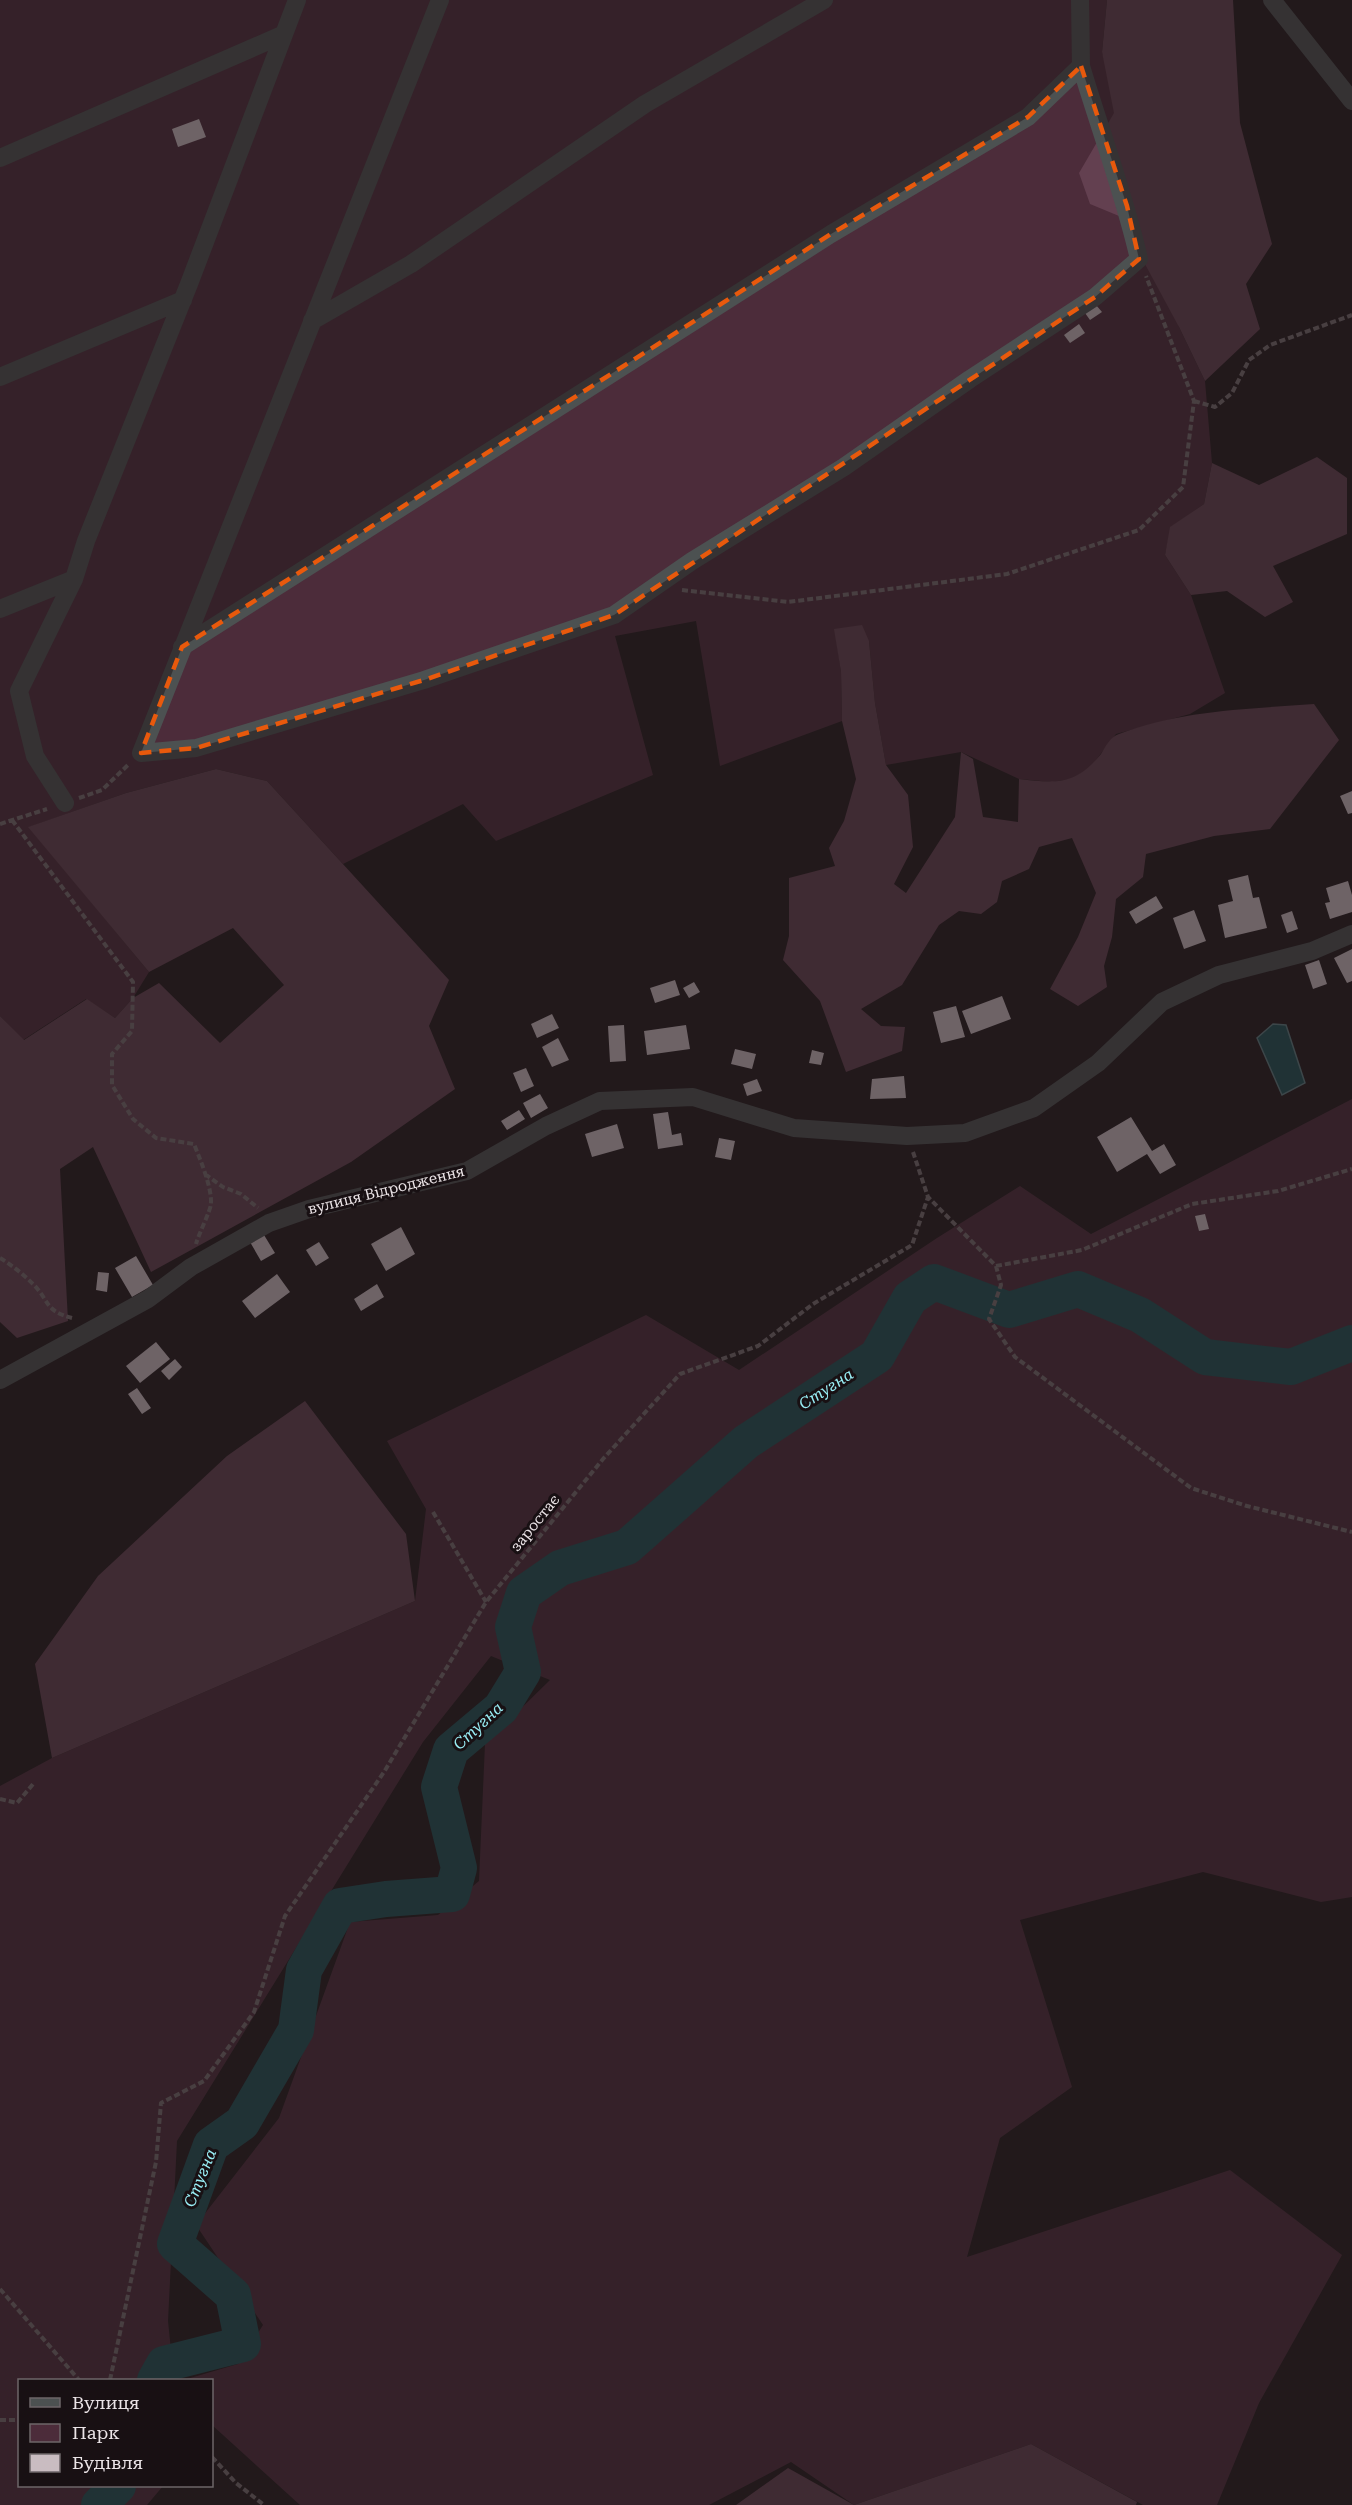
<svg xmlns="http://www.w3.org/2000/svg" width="1352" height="2505" font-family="'Roboto Serif',serif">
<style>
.green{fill:#4c2c3a}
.forest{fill:#634050}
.water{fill:#1e5054;stroke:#5c7c80;stroke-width:1.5}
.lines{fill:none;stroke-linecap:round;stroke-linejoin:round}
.river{stroke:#1e5054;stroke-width:36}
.building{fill:#c9bcc1}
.path{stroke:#766d70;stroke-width:4;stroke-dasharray:6 3;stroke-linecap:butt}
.minor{stroke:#4c5151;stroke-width:18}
.marked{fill:none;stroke:#e8590c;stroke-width:4.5;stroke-dasharray:12 8;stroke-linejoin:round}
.labels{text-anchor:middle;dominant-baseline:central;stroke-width:6;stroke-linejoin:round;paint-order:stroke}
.street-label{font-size:15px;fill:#ebe4e7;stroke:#181013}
.water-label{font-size:16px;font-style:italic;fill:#98edf4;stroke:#181013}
</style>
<rect width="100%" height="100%" fill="#22191c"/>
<path class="green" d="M0,0H1107L1102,52L1179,327L1205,381L1212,463L1204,504L1171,527L1165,555L1191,595L1225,693L1190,714L1116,734L1089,769L1071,779L1052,782L1019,779L961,752L886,765L875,703L869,641L835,629L841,672L842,721L720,766L696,621L615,636L653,775L496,841L463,804L343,864L267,781L216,769L126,793L29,827L149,972L133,998L115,1018L86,999L23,1040L0,1016Z
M1352,1099V1897L1321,1902L1203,1872L1020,1920L1072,2087L1000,2138L967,2257L1230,2170L1342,2255L1259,2403L1217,2505H1143L1031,2444L854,2505L791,2462L709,2505H300L212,2425V2380L187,2379L238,2364L263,2325L196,2225L279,2118L350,1922L438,1915L479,1881L485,1744L550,1680L491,1656L423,1742L177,2141L168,2321L174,2380H20V2486H163L147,2505H0V1786L52,1758L415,1601L426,1509L387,1441L646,1315L739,1370L937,1238L1020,1186L1091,1234Z"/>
<path class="forest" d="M1107,0H1233L1240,123L1272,244L1246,284L1260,329L1205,381L1179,327L1119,216L1090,204L1079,173L1114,113L1102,52Z
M1317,457L1347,478V534L1273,566L1293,602L1265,617L1227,591L1191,595L1165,555L1170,527L1204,504L1212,463L1259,485Z
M862,625L869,641L875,703L886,765L908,795L913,847L894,884L906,893L955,817L961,752L973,759L983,817L1018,822L1019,779C1056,783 1075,786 1101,754C1105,747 1111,736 1119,734C1180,710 1249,709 1314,704L1339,740L1270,829L1214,836L1146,854L1143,877L1116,899L1112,937L1104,966L1107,987L1078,1006L1050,989L1078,937L1096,893L1072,838L1039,847L1029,869L1002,881L997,902L981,914L959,911L939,925L902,985L861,1009L881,1026L905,1027L902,1051L846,1072L820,1001L783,960L789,936V878L835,866L829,848L844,821L856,779L842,721L841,672L834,629Z
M216,769L267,781L449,980L429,1026L455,1089L351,1162L151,1272L93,1147L60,1169L68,1321L17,1338L0,1322V1016L24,1040L87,999L115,1018L133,998L159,983L220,1043L284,985L233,928L149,972L28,827L126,793Z
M305,1401L406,1534L415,1601L52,1758L35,1664L98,1576L227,1456Z
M1031,2444L1137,2502L1136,2505H736L788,2468L854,2505Z"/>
<path class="water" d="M1273,1024L1286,1025L1305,1083L1282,1095L1257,1038Z"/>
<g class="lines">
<path class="river" d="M155,2380L164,2364L243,2344L233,2295L175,2244L211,2145L242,2123L296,2030L304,1970L340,1906L386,1899L452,1894L459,1868L439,1787L451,1750L501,1708L523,1672L513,1627L524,1593L560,1568L627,1547L746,1442L877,1356L910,1298L934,1282L1009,1310L1078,1289L1140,1315L1205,1357L1291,1367L1352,1343
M99,2505L118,2486"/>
</g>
<path class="building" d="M199,119L206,137L178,147L172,129Z
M1096,305L1102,312L1090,320L1085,313Z
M1079,324L1085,333L1070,343L1064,335Z
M1352,791V813L1348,814L1340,796Z
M1248,875L1253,898L1259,897L1267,928L1225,938L1218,905L1233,901L1228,880Z
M1348,881L1352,895V912L1330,919L1325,903L1330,902L1326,888Z
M1156,896L1163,908L1136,924L1129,912Z
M1194,910L1206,941L1184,949L1173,918Z
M1292,911L1298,929L1287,933L1281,915Z
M1352,949V981L1347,983L1334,958Z
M1319,960L1327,984L1313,989L1305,965Z
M675,980L680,995L655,1003L650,988Z
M694,982L700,992L689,998L683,988Z
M1002,996L1011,1019L971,1034L962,1011Z
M956,1006L965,1037L941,1043L933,1012Z
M552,1014L559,1028L537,1038L531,1024Z
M624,1025L626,1061L610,1062L608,1026Z
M686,1025L690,1049L647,1055L644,1031Z
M558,1038L569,1060L552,1067L542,1047Z
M735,1049L756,1054L752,1069L731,1064Z
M812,1050L824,1053L821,1065L809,1063Z
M526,1068L534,1086L521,1092L513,1073Z
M904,1076L906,1098L870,1099L872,1079Z
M757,1079L762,1091L747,1096L743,1084Z
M540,1094L548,1108L531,1118L523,1103Z
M519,1110L525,1119L507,1130L501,1121Z
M668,1112L672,1135L681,1133L683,1145L658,1149L653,1114Z
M1131,1117L1152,1151L1164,1144L1176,1165L1160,1174L1147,1154L1117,1172L1097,1137Z
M617,1124L624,1148L592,1157L585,1134Z
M719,1138L735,1141L731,1160L715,1157Z
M1205,1214L1209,1229L1199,1231L1195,1216Z
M401,1227L415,1254L386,1271L371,1244Z
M264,1235L275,1253L261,1261L250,1242Z
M319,1242L329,1258L316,1266L306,1250Z
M136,1256L153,1285L132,1297L115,1268Z
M98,1272L109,1273L107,1292L96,1290Z
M277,1274L290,1292L255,1318L242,1301Z
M377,1284L384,1297L361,1311L354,1299Z
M156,1342L170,1359L140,1383L126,1366Z
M175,1359L182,1367L169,1380L161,1371Z
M137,1388L151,1408L142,1414L128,1394Z"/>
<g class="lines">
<path class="path" d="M1194,401L1215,407L1232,393L1249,360L1270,345L1352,315
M682,590L788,602L1007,574L1139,530L1183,487L1194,401L1146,276
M79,798L102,790L129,764
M12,820L133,982L132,1031L112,1054V1085L133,1119L156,1138L194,1144C200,1159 212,1187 211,1204C210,1212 199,1233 196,1244
M0,824L47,809
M913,1152L928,1197L996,1266L1001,1285L989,1319L1015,1357L1191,1488L1247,1506L1352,1532
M205,1174L223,1187L241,1194L258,1208
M0,1258C12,1265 24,1275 34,1285C50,1302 45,1311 72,1318
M996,1266L1082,1250L1192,1204L1278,1191L1352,1169
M433,1512L486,1602
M0,1799L17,1803L34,1783
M0,2289L79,2380
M110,2380L156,2162L161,2103L204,2081L254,2012L285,1916L384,1772L486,1602L603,1459L680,1374L758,1346L813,1304L912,1245L928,1197
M0,2420H20
M212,2457L236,2483L264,2505"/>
<path class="minor" d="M440,0L141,753L196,748L424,680L614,615L692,561L844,467L970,379L1095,297L1139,259C1124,193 1100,130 1081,66
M1272,0L1352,101
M0,158L282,35
M312,321L411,264L645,104L824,0
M0,377L183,300
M0,609L74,579
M182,647L831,234L1028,117L1081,66L1080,0
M65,803L35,756L19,691L74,579L86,541L189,284L297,0
M0,1380L148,1299L191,1267L269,1223L309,1209L467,1171L546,1126L600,1101L693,1097L794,1128L907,1136L965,1133L1034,1108L1098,1063L1162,1002L1219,975L1312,951L1352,934"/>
</g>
<path d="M0 0H1352V2505H0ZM1081,66L1127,206L1139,259L1095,297L614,615L424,680L196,748L141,753L182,647L831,234L1028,117Z" fill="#22191c" fill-opacity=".55" fill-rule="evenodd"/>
<path class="marked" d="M1081,66L1127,206L1139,259L1095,297L614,615L424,680L196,748L141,753L182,647L831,234L1028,117Z"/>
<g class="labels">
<g class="street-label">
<text transform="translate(386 1190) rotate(-14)">вулиця Відродження</text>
<text transform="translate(535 1523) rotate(-51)">заростає</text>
</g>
<g class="water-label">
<text transform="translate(826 1389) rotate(-33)">Стугна</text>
<text transform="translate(478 1726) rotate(-43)">Стугна</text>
<text transform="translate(200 2178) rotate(-68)">Стугна</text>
</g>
</g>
<rect x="18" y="2379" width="195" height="108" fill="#181013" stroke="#6c6568" stroke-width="1.5"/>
<rect x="30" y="2398" width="30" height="9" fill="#4c5151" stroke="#6c6568" stroke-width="1.5"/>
<text x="72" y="2409" font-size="18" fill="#ebe4e7">Вулиця</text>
<rect x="30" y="2424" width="30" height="18" fill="#4c2c3a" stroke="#6c6568" stroke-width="1.5"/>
<text x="72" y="2439" font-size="18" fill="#ebe4e7">Парк</text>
<rect x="30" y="2454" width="30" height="18" fill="#c9bcc1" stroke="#6c6568" stroke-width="1.5"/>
<text x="72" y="2469" font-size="18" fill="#ebe4e7">Будівля</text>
</svg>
